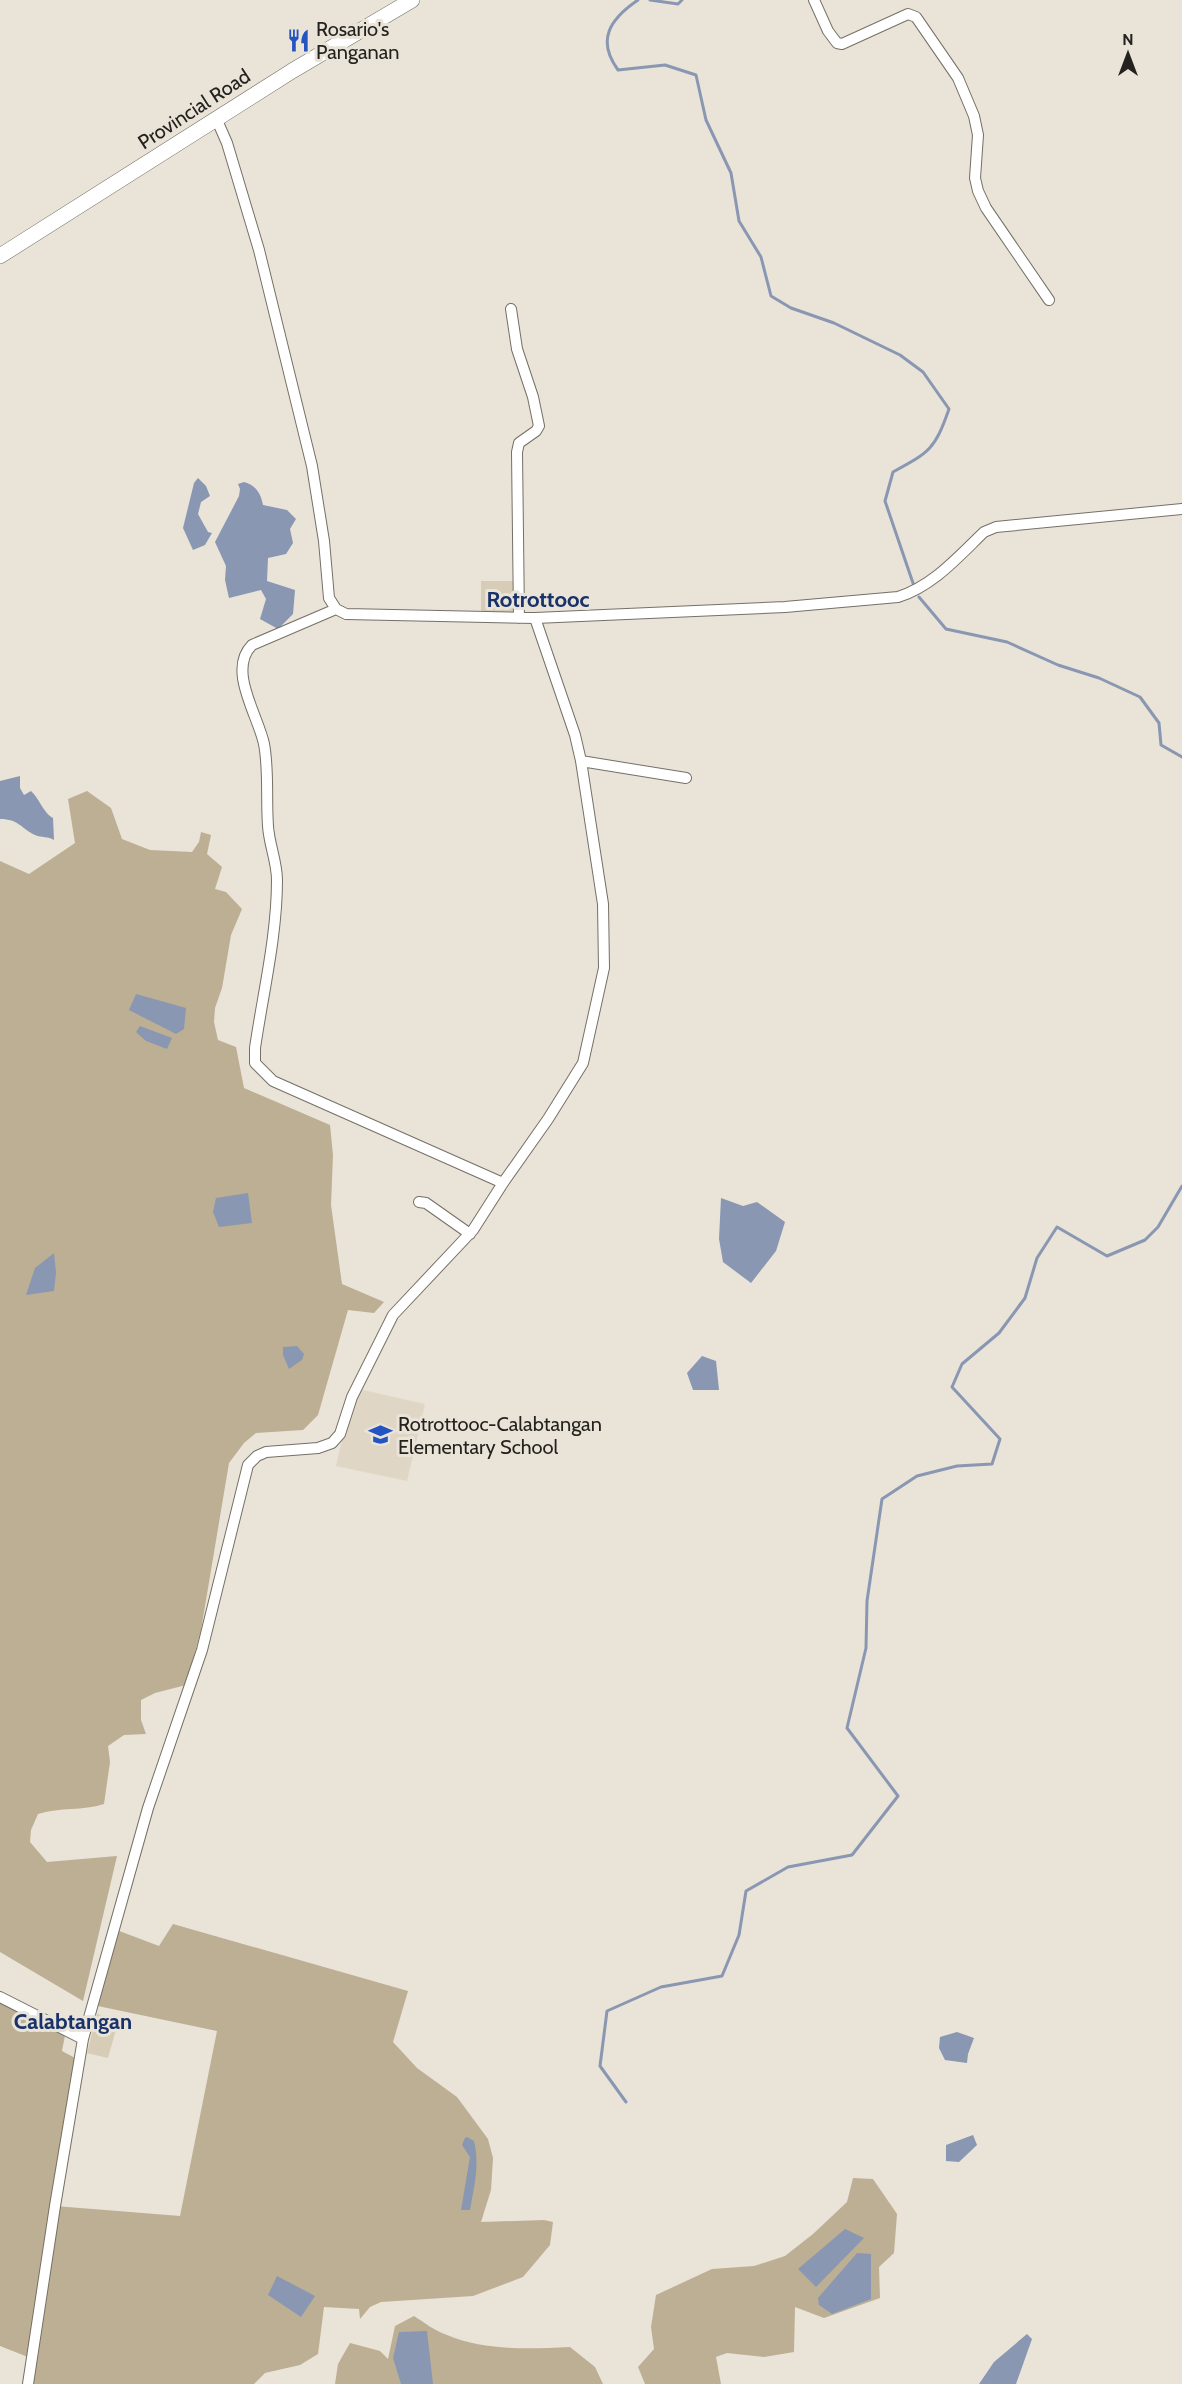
<svg xmlns="http://www.w3.org/2000/svg" width="1182" height="2384" font-family="Cabin,sans-serif">
<style>
.built{fill:#dfd6c5}
.green{fill:#d7ccb6}
.forest{fill:#bdaf93}
.water{fill:#8997b2}
.lines{fill:none;stroke-linecap:round;stroke-linejoin:round}
.stream{stroke:#8997b2;stroke-width:3}
.street-casing{stroke:#757066;stroke-width:12}
.secondary-casing{stroke:#757066;stroke-width:16}
.street{stroke:#fff;stroke-width:10}
.secondary{stroke:#fff;stroke-width:15}
.labels{text-anchor:middle;dominant-baseline:central;stroke-width:6;stroke-linejoin:round;paint-order:stroke}
.poi-label{font-size:20px;fill:#24221e;stroke:#e9e3d8;text-anchor:start}
.street-label{font-size:20px;fill:#24221e;stroke:#e9e3d8}
.quarter-label{font-size:22px;font-weight:bold;fill:#193269;stroke:#e9e3d8}
</style>
<rect width="100%" height="100%" fill="#e9e3d8"/>
<path class="built" d="M354,1388L425,1404L407,1481L336,1466Z"/>
<path class="green" d="M481,581H517V616H481Z
M97,2014L119,2019L108,2058L87,2053Z"/>
<path class="forest" d="M87,791L111,808L122,839L150,850L192,852L199,842L201,832L211,835L207,854L222,867L215,889L226,892L242,909L231,935L222,988L215,1008L214,1022L218,1040L236,1047L244,1088L330,1125L333,1155L331,1205L342,1284L384,1302L374,1313L348,1310L318,1415L303,1430L256,1433L244,1443L229,1463L201,1630L186,1685L155,1693L141,1700V1720L146,1734L124,1735L108,1746L110,1762L104,1804C82,1811 61,1807 38,1814L31,1830L30,1842L47,1862L117,1856L83,2001L0,1952V861L29,874L75,843L68,799Z
M173,1924L408,1991L393,2042L417,2068L457,2097L488,2139L493,2158L491,2190L481,2222L544,2220L553,2222L550,2245L523,2277L473,2296L381,2302L370,2307L360,2319L359,2309L324,2307L318,2354L300,2365L265,2373L254,2384H28L33,2359L0,2346V1997L66,2030L62,2051L77,2059L55,2206L180,2216L217,2031L93,2005L114,1929L159,1946Z
M853,2178L873,2179L897,2214L894,2253L879,2267L880,2298L824,2318L795,2307L794,2352L764,2357L727,2353L716,2357L721,2384H645L638,2367L654,2349L651,2327L656,2295L712,2269L754,2266L785,2256L813,2234L847,2202Z
M414,2316C425,2323 435,2331 447,2335C486,2351 528,2349 570,2347L595,2367L603,2384H335L338,2364L350,2343L380,2351L388,2359L395,2326Z"/>
<path class="water" d="M198,478L206,486L210,496L201,502L198,514L208,532L212,533L205,545L193,550L183,528L194,483Z
M244,482C256,485 261,494 263,505L287,510L296,519L290,529L293,543L286,554L268,558L267,581L295,590L293,614L278,629L260,619L266,599L261,590L229,598L225,580L226,566L215,542L239,496L240,489L238,484Z
M20,776V788L24,795L31,791C40,799 43,813 53,818L54,840C48,836 42,838 35,835C20,828 19,819 0,819V781Z
M136,994L186,1008L184,1029L176,1034L129,1010Z
M140,1026L172,1038L167,1049L146,1041L136,1032Z
M248,1193L252,1223L219,1227L213,1212L216,1198Z
M721,1198L743,1206L757,1202L785,1222L776,1251L751,1283L723,1262L719,1239Z
M54,1253L56,1273L54,1291L26,1295L35,1268Z
M297,1346L304,1354L302,1360L289,1369L283,1355V1347Z
M702,1356L716,1361L719,1390H693L687,1373Z
M957,2032L974,2038L968,2054L967,2063L945,2060L939,2048L940,2037Z
M973,2135L977,2145L959,2162L946,2161V2145Z
M467,2137L474,2141C480,2164 474,2187 470,2210H461L470,2157L462,2145L465,2138Z
M845,2229L864,2238L816,2287L798,2269Z
M857,2253L871,2254V2299L832,2314L819,2305L818,2298Z
M277,2276L315,2296L301,2317L268,2295Z
M427,2331L433,2384H401L393,2358L399,2332Z
M1027,2334L1032,2339L1016,2384H979L994,2362Z"/>
<g class="lines">
<path class="stream" d="M638,0C610,19 596,40 618,70L665,65L696,75L706,120L731,173L739,221L761,257L771,296L791,308L834,323L900,355L923,372L949,409C935,449 930,452 893,472L885,501L914,586
M650,0L678,4L682,0
M919,597L946,629L1007,642L1058,665L1099,678L1140,697L1159,723L1161,745L1182,757
M626,2102L600,2066L607,2011L661,1987L722,1976L739,1935L746,1891L788,1867L852,1855L898,1796L847,1728L866,1648L867,1601L882,1499L917,1476L957,1466L992,1464L1000,1439L952,1387L962,1364L999,1333L1025,1298L1037,1258L1057,1227L1107,1256L1145,1240L1158,1227L1182,1186"/>
<defs>
<path id="street" d="M814,0L828,31L837,43L842,44L908,14L916,17L958,78L974,116L978,135L975,178L978,191L986,208L1049,300
M216,118L227,143L259,250L312,466L324,541L329,598L336,609L346,614L535,618L785,607L898,597C933,586 958,557 984,532L996,527L1182,509
M511,309L517,349L533,397L539,426L536,431L519,443L517,452L519,618
M336,609L252,645C227,670 258,715 264,744C269,770 266,799 268,826C269,844 277,862 277,880C277,936 263,993 255,1048V1063L273,1081L503,1183
M581,761L686,778
M419,1202L426,1203L470,1234
M0,1997L83,2039
M28,2384L55,2206L83,2039L148,1808L202,1650L248,1465L257,1456L266,1452L318,1448L332,1443L340,1434L352,1397L393,1315L473,1230L503,1183L548,1119L583,1063L604,968L603,904L581,761L575,735L535,618"/>
<path id="secondary" d="M0,256L292,71L412,0"/>
</defs>
<use href="#street" class="street-casing"/>
<use href="#secondary" class="secondary-casing"/>
<use href="#street" class="street"/>
<use href="#secondary" class="secondary"/>
</g>
<defs>
<symbol id="restaurant-bare" viewBox="-9 -9 18 18"><path d="M-5-6h1v4h1v-4h1v4h1v-4h1v5L-1.5 .5V6h-2V.5L-5-1ZM5-6V6H3V1.5H1.5Q1.5-4 5-6Z" fill="#2454c2" stroke="#e9e3d8" stroke-width="2.5" paint-order="stroke"/></symbol>
<symbol id="school-bare" viewBox="-9 -9 18 18"><path d="M0-5L7-2L0 1L-7-2ZM-4 1L0 2.5L4 1V4Q0 6-4 4Z" fill="#2454c2" stroke="#e9e3d8" stroke-width="2.5" paint-order="stroke"/></symbol>
</defs>
<g fill-rule="evenodd">
<use href="#restaurant-bare" x="282" y="24" width="33" height="33"/>
<use href="#school-bare" x="364" y="1418" width="33" height="33"/>
</g>
<g class="labels">
<g class="poi-label">
<text x="316" y="29">Rosario's<tspan x="316" dy="23">Panganan</tspan></text>
<text x="398" y="1424">Rotrottooc-Calabtangan<tspan x="398" dy="23">Elementary School</tspan></text>
</g>
<g class="street-label">
<text transform="translate(194 109) rotate(-33)">Provincial Road</text>
</g>
<g class="quarter-label">
<text x="538" y="599">Rotrottooc</text>
<text x="73" y="2021">Calabtangan</text>
</g>
</g>
<g transform="translate(1128 54)" stroke="#e9e3d8" stroke-width="4.5" paint-order="stroke">
<path d="M0-4.5L10 22L0 15L-10 22Z" fill="#24221e"/>
<text y="-9" font-size="16" font-weight="bold" text-anchor="middle" fill="#24221e">N</text>
</g>
</svg>
